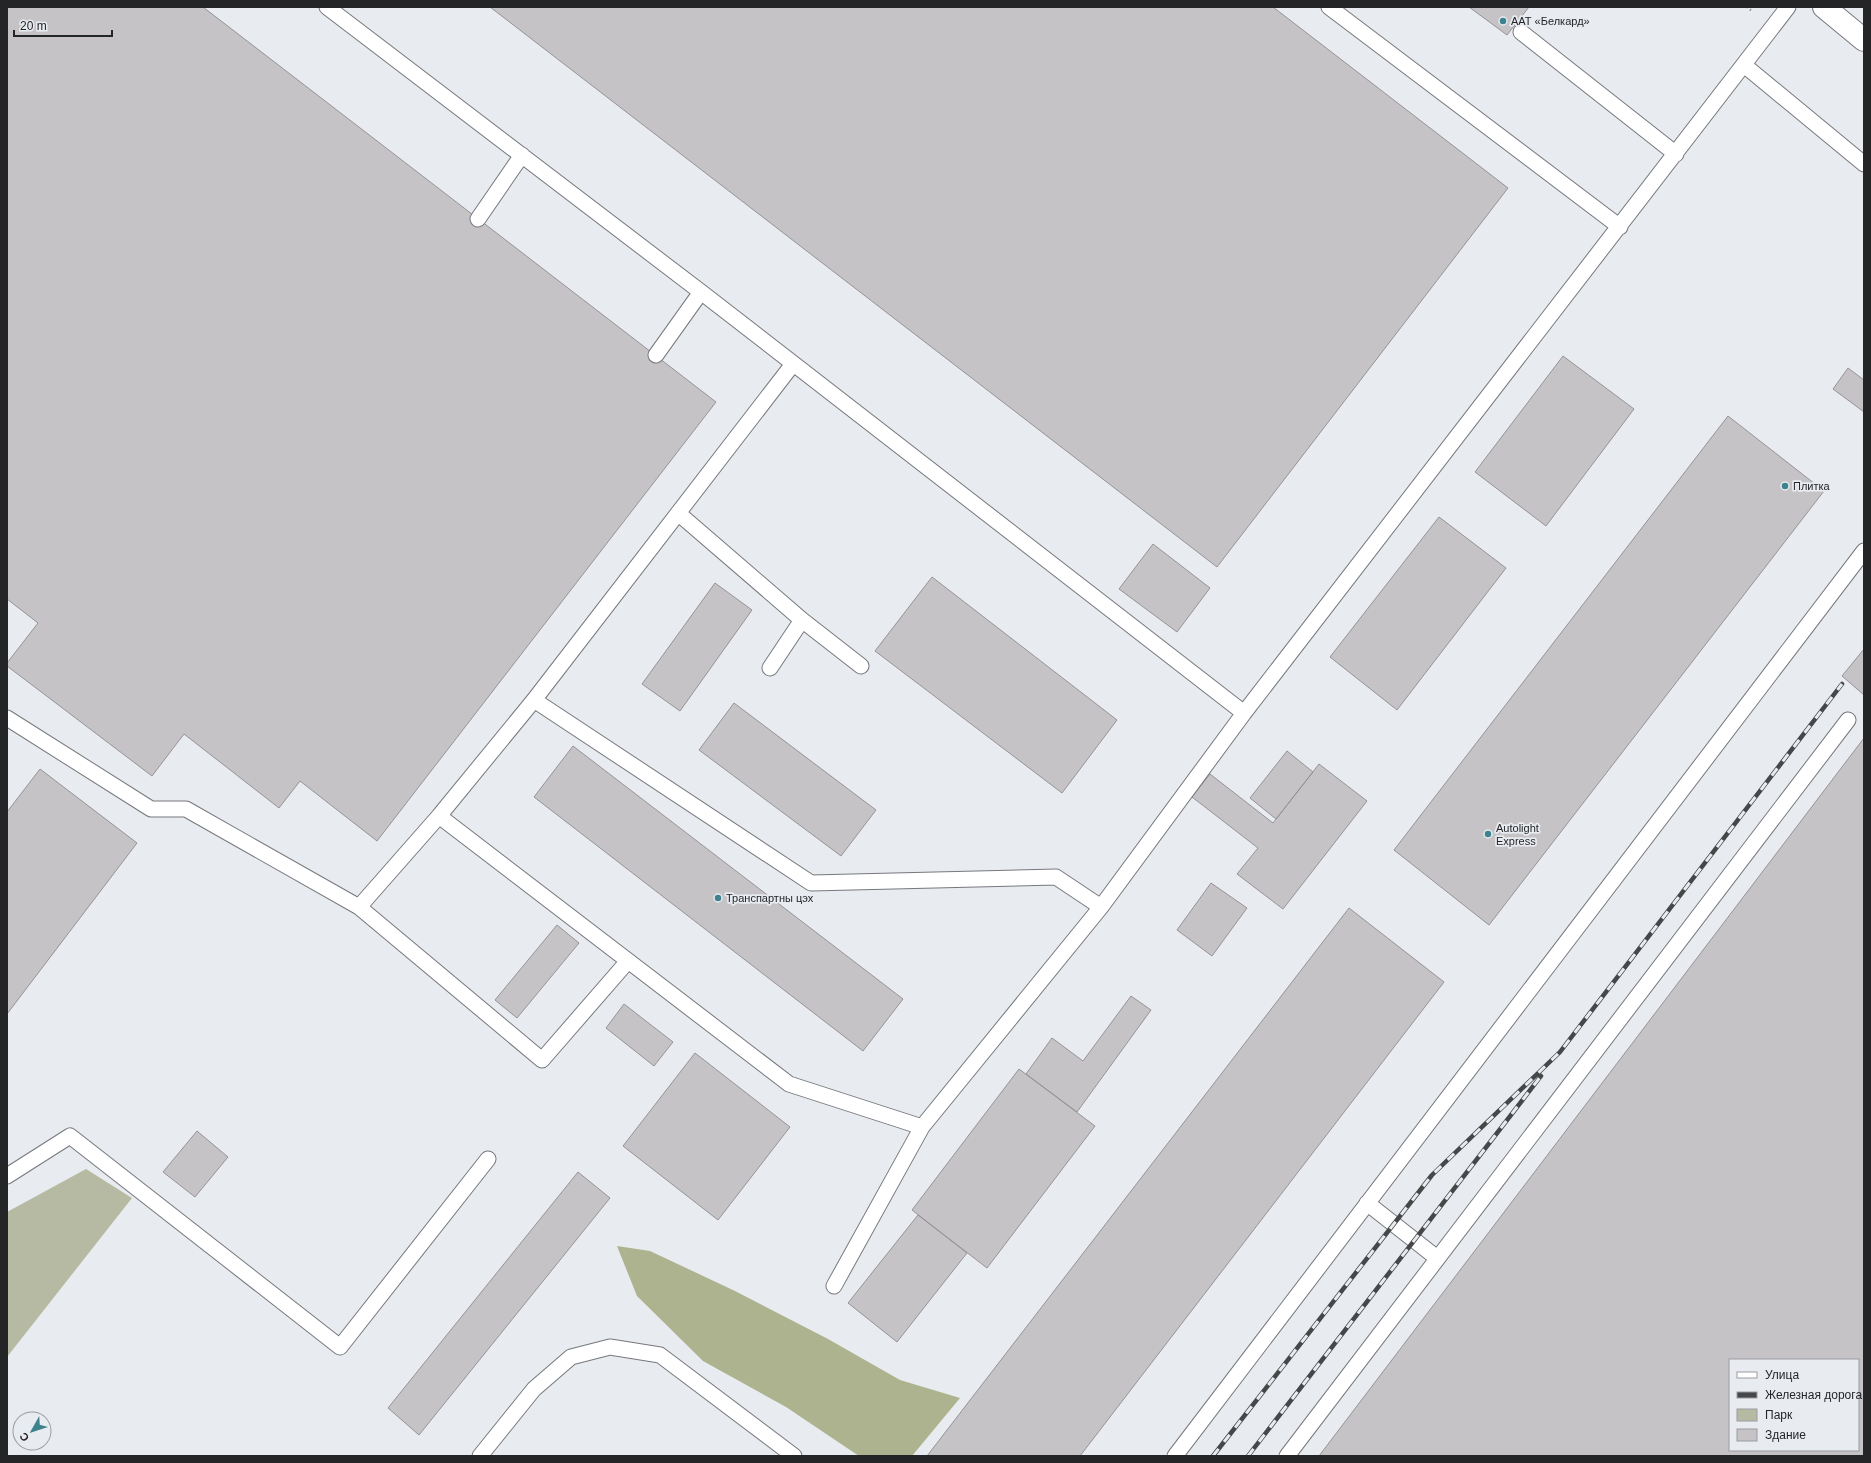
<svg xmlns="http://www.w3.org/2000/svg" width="1871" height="1463" font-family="Helvetica,sans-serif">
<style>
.green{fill:#b6baa2}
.forest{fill:#adb38e}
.building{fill:#c6c3c7;stroke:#969397;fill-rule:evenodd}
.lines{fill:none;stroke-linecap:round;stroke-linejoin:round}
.lane-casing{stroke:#76787d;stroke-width:17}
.secondary-casing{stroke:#76787d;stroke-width:24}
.path{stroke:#838589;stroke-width:2.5;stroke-dasharray:1 3;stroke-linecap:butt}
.lane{stroke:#fff;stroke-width:15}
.secondary{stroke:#fff;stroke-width:22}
.rail-casing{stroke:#454749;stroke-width:4.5}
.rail{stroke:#e8ebf0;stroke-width:3;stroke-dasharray:9;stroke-linecap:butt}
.poi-dot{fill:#3c838d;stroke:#e8ebf0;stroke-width:1.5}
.labels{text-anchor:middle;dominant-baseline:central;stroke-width:3.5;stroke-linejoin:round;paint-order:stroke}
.poi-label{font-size:11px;fill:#242527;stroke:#e8ebf0;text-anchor:start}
</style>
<rect width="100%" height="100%" fill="#e8ebf0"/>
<path class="green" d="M86,1169L132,1198L7,1357V1212Z"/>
<path class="forest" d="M617,1246L650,1251L735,1291L828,1339L900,1380L960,1398L912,1456H859L786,1407L703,1361L637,1296Z"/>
<path class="building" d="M7,7H203L716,402L377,841L300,781L279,808L184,734L152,776L7,666V663L38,623L7,599Z
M490,7H1273L1508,188L1217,567Z
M1469,7H1529L1507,35Z
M1563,356L1634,409L1546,526L1475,472Z
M1848,368L1864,380V412L1833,389Z
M1728,416L1824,491L1489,925L1394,850Z
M1439,517L1506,568L1397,710L1330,657Z
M1153,544L1210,588L1177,632L1119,589Z
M932,577L1117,720L1062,793L875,651Z
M715,583L752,610L680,711L642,684Z
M1864,649V695L1842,676Z
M734,703L876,810L841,856L699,750Z
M1864,738V1456H1319ZM1730,1360H1858V1450H1730Z
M573,746L903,999L863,1051L534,797Z
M1287,751L1313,772L1276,819L1250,798Z
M1319,764L1367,801L1283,909L1237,874L1258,848L1192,797L1210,774L1273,823Z
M40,769L137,843L7,1014V812Z
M1211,883L1247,908L1212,956L1177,930Z
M1349,908L1444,982L1080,1456H927Z
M557,925L579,943L517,1018L495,1000Z
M1131,996L1151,1010L1077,1112L1026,1074L1052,1038L1083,1061Z
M624,1004L673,1042L654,1066L606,1028Z
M695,1053L790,1127L718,1220L623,1146Z
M1019,1069L1095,1126L987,1268L912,1210Z
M197,1131L228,1157L195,1197L163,1172Z
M578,1172L610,1198L419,1435L388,1408Z
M918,1215L967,1253L897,1342L848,1303Z"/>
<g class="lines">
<defs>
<path id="lane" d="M327,7L701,292L1244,713L1788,7
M1329,7L1620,227
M1521,32L1676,154
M1744,65L1864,164
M478,219L522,155
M656,355L701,292
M678,513L802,620L770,668
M802,620L861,666
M534,700L811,883L1056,877L1101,907
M7,718L151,809H186L359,907L439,816L534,700L793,364
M439,816L789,1084L922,1127L1101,907L1244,713
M359,907L542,1060L628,961
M7,1176L70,1136L340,1347L488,1159
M1367,1203L1437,1258
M834,1286L922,1127
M480,1456L534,1389L571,1357L610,1347L660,1355L794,1456
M1175,1456L1864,551
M1287,1456L1848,720"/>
<path id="secondary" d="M1824,7L1864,40"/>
</defs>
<use href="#lane" class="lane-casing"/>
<use href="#secondary" class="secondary-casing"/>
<path class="path" d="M1747,7L1753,12"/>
<use href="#lane" class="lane"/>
<use href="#secondary" class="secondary"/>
<defs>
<path id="rail" d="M1213,1456L1432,1175L1560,1052L1842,684
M1248,1456L1541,1076"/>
</defs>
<use href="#rail" class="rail-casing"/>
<use href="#rail" class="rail"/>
</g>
<g class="poi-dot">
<circle cx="1503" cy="21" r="4"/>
<circle cx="1785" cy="486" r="4"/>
<circle cx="1488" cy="834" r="4"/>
<circle cx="718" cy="898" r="4"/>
</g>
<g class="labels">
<g class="poi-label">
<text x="1511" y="21">ААТ «Белкард»</text>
<text x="1793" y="486">Плитка</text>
<text x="1496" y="828">Autolight<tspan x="1496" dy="13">Express</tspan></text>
<text x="726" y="898">Транспартны цэх</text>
</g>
</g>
<rect width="1871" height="1463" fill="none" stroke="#242527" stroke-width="16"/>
<rect x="1729" y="1359" width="130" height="92" fill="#e8ebf0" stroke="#9a9ca0"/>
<rect x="1737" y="1372" width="20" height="6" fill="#ffffff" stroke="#9a9ca0"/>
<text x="1765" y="1379" font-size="12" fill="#242527">Улица</text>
<rect x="1737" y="1392" width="20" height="6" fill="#454749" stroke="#9a9ca0"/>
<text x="1765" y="1399" font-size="12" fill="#242527">Железная дорога</text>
<rect x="1737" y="1409" width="20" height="12" fill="#b6baa2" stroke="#9a9ca0"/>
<text x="1765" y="1419" font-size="12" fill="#242527">Парк</text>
<rect x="1737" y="1429" width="20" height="12" fill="#c6c3c7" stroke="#9a9ca0"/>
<text x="1765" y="1439" font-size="12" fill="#242527">Здание</text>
<g transform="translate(32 1431) rotate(231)"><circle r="19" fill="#e8ebf0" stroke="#9a9ca0"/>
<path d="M0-3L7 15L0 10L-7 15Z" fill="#3c838d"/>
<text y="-6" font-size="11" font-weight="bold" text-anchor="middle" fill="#242527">С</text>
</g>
<path d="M14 30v6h98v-6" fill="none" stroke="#242527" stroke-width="2"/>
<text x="20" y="30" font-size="12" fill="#242527" stroke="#e8ebf0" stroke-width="3" paint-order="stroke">20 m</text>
</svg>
